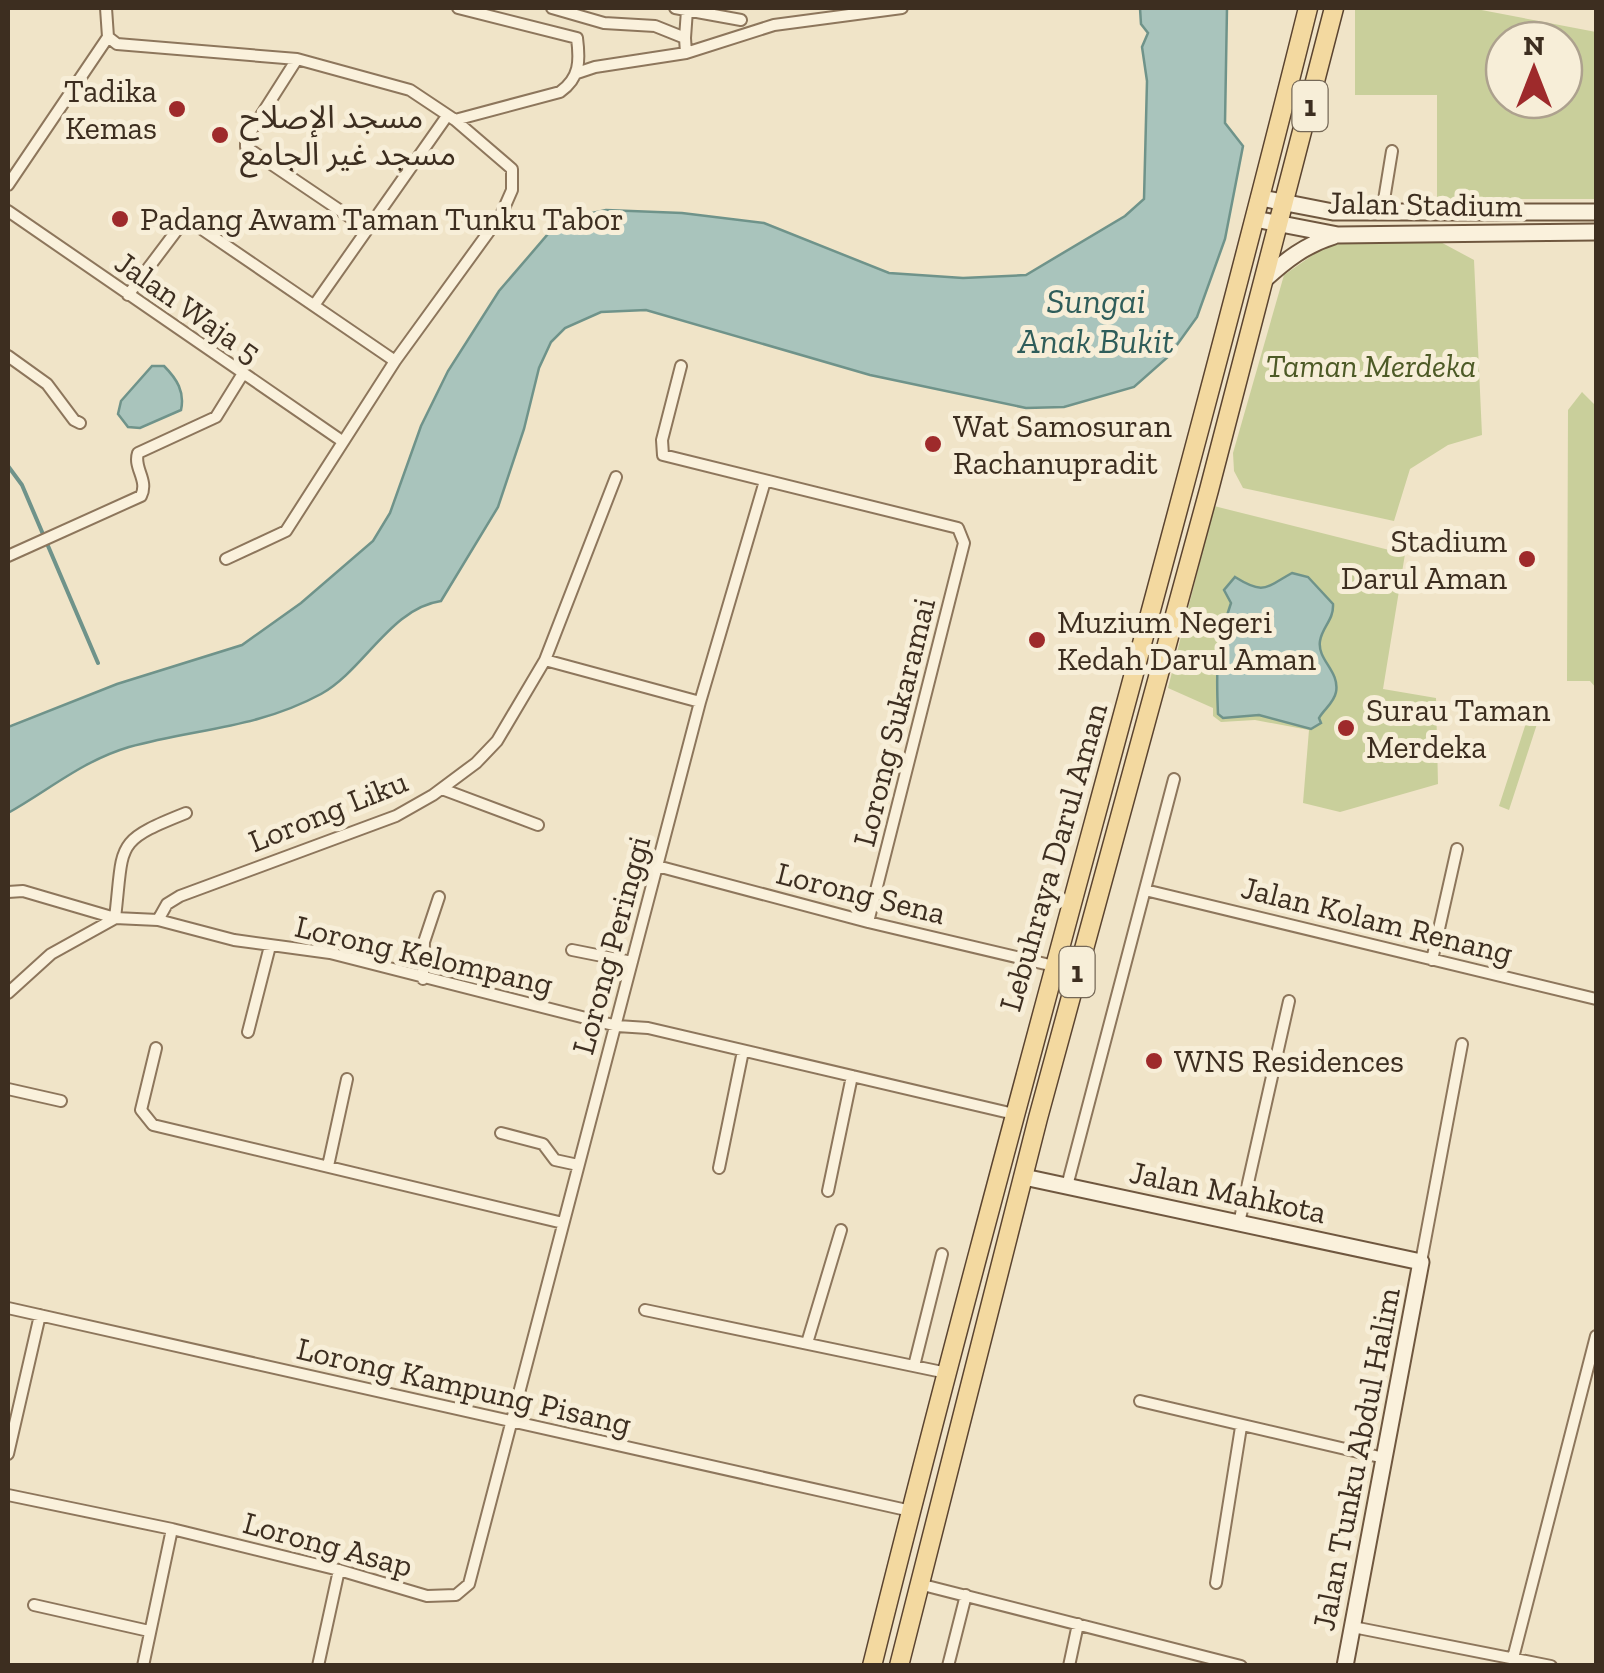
<svg xmlns="http://www.w3.org/2000/svg" width="1604" height="1673" font-family="'Zilla Slab','Noto Sans Arabic',serif">
<style>
.green{fill:#c9cf9b;fill-rule:evenodd}
.water{fill:#a9c4bc;stroke:#6f938a;stroke-width:2.5}
.lines{fill:none;stroke-linecap:round;stroke-linejoin:round}
.stream{stroke:#6f938a;stroke-width:4}
.street-casing{stroke:#8d765c;stroke-width:14}
.secondary-casing{stroke:#6f573f;stroke-width:19}
.primary-casing{stroke:#5b4430;stroke-width:21}
.street{stroke:#faf1dc;stroke-width:10}
.secondary{stroke:#faf1dc;stroke-width:15}
.primary{stroke:#f3d9a0;stroke-width:18}
.poi-dot{fill:#9e2a2b;stroke:#f7eed8;stroke-width:4}
.labels{text-anchor:middle;dominant-baseline:central;stroke-width:10;stroke-linejoin:round;paint-order:stroke}
.shield{fill:#f7eed8;stroke:#756857;stroke-width:2.5}
.shield-label{font-size:30px;font-weight:bold;fill:#3d2e20}
.poi-label{font-size:32px;fill:#3d2e20;stroke:#f7eed8;text-anchor:start}
.street-label{font-size:32px;fill:#3d2e20;stroke:#f7eed8}
.park-label{font-size:32px;font-style:italic;fill:#4d5a26;stroke:#f7eed8}
.water-label{font-size:35px;font-style:italic;fill:#2f5d5a;stroke:#f7eed8}
</style>
<rect width="100%" height="100%" fill="#f0e4c8"/>
<path class="green" d="M1355,8H1471L1596,32V199H1437V95H1355ZM1564,40V100H1504V40Z
M1433,238L1474,260L1482,435L1448,445L1410,469L1394,521L1243,488L1234,471L1233,453L1284,275L1330,243Z
M1582,392L1596,406V688L1590,681H1567L1568,410Z
M1214,506L1405,554L1383,689L1436,698L1438,784L1340,812L1303,803L1309,730L1255,720L1221,722L1213,716V708L1168,688Z
M1527,720L1537,724L1509,810L1499,806Z"/>
<path class="water" d="M1140,8H1227L1225,123L1243,146L1225,239L1197,317L1169,356L1134,387L1064,407L1026,408L870,375L646,310L601,312L565,328L551,342L539,368L524,429L498,507L441,601C391,608 364,670 321,694C256,729 197,728 129,747C82,761 49,790 8,813V727L117,684L242,645L301,603L373,541L390,513L421,426L448,371L499,291L560,220L606,210L682,213L764,223L889,273L963,278L1026,275L1125,216L1144,199L1147,81L1142,47L1148,33L1141,24Z
M152,366H164C177,379 185,392 181,410L140,428L128,427L118,414L121,401Z
M1292,573L1308,577L1333,604C1334,620 1322,627 1320,641C1317,660 1340,671 1336,692C1334,703 1324,709 1319,718L1321,723L1311,729L1259,715L1223,718L1218,714C1216,669 1216,646 1231,603L1224,590L1235,577C1264,595 1265,588 1292,573Z"/>
<g class="lines">
<path class="stream" d="M8,466L22,485L98,663"/>
<defs>
<path id="street" d="M106,8L108,37
M552,8L604,23L655,26L685,38L686,53
M675,8L741,20
M108,37L117,44L297,59L410,90L455,120L512,169V190L501,215L395,361L286,531L226,559
M685,38L687,10
M297,59L246,139V147L366,228
M577,73L595,67L686,53L774,25L902,8
M455,120L560,92C580,78 580,61 577,38L458,8
M8,185L108,37
M8,211L342,441
M1382,212L1392,151
M128,295L180,226L186,222L193,223L395,361
M315,304L447,116
M8,356L47,384L74,420L80,423
M681,366L662,440L663,455L958,528L964,543L868,922
M8,556L141,496C149,480 133,468 138,453L216,417L242,375
M545,660L616,477
M442,789L538,825
M657,866L868,922L1054,966
M1145,890L1596,999
M8,892L23,891L115,918L158,920L234,940L330,953L617,1026L648,1028L1014,1114
M115,918C124,843 113,842 186,813
M158,920L167,904L180,896L396,816L433,795L476,763L497,741L545,660L700,702
M572,950L632,962
M1432,960L1457,849
M423,979L424,942L439,897
M8,993L51,954L114,919
M248,1032L270,946
M156,1048L141,1110L153,1125L563,1223
M8,1089L61,1101
M501,1133L543,1144L555,1160L578,1165
M328,1166L347,1079
M719,1168L743,1051
M1067,1186L1174,779
M828,1191L852,1076
M1239,1223L1289,1001
M1421,1262L1462,1044
M8,1308L911,1511
M645,1310L947,1373
M807,1343L841,1230
M914,1366L942,1254
M1140,1401L1384,1458
M8,1454L40,1315
M8,1495L172,1529L339,1570L427,1596L456,1595L469,1584L700,702L765,481
M1216,1583L1241,1427
M919,1584L1241,1666
M34,1605L149,1631
M1353,1627L1551,1666
M1513,1658L1596,1336
M143,1666L172,1529
M318,1666L339,1570
M948,1666L966,1595
M1069,1666L1078,1624"/>
<path id="secondary" d="M1261,198L1333,212H1596
M1255,219L1338,235L1596,232
M1264,280C1286,260 1305,245 1334,236
M1024,1177L1421,1262L1345,1666"/>
<path id="primary" d="M872,1666C1010,1111 1170,562 1308,8
M899,1666L1038,1118L1209,490L1334,8"/>
</defs>
<use href="#street" class="street-casing"/>
<use href="#secondary" class="secondary-casing"/>
<use href="#primary" class="primary-casing"/>
<use href="#street" class="street"/>
<use href="#secondary" class="secondary"/>
<use href="#primary" class="primary"/>
</g>
<g class="poi-dot">
<circle cx="177" cy="109" r="10"/>
<circle cx="220" cy="135" r="10"/>
<circle cx="120" cy="219" r="10"/>
<circle cx="933" cy="444" r="10"/>
<circle cx="1527" cy="559" r="10"/>
<circle cx="1037" cy="640" r="10"/>
<circle cx="1346" cy="728" r="10"/>
<circle cx="1154" cy="1061" r="10"/>
</g>
<g class="labels">
<g class="shield">
<rect x="1292.5" y="81" width="35" height="50" rx="8"/>
<rect x="1059.5" y="947" width="35" height="50" rx="8"/>
</g>
<g class="shield-label">
<text x="1310" y="106">1</text>
<text x="1077" y="972">1</text>
</g>
<g class="poi-label">
<text x="157" y="91" text-anchor="end">Tadika<tspan x="157" dy="37">Kemas</tspan></text>
<text x="240" y="117">مسجد الإصلاح<tspan x="240" dy="37">مسجد غير الجامع</tspan></text>
<text x="140" y="219">Padang Awam Taman Tunku Tabor</text>
<text x="953" y="426">Wat Samosuran<tspan x="953" dy="37">Rachanupradit</tspan></text>
<text x="1507" y="541" text-anchor="end">Stadium<tspan x="1507" dy="37">Darul Aman</tspan></text>
<text x="1057" y="622">Muzium Negeri<tspan x="1057" dy="37">Kedah Darul Aman</tspan></text>
<text x="1366" y="710">Surau Taman<tspan x="1366" dy="37">Merdeka</tspan></text>
<text x="1174" y="1061">WNS Residences</text>
</g>
<g class="street-label">
<text transform="translate(1425 204) rotate(1)">Jalan Stadium</text>
<text transform="translate(188 307) rotate(35)">Jalan Waja 5</text>
<text transform="translate(894 722) rotate(-76)">Lorong Sukaramai</text>
<text transform="translate(328 811) rotate(-22)">Lorong Liku</text>
<text transform="translate(1053 857) rotate(-74)">Lebuhraya Darul Aman</text>
<text transform="translate(861 893) rotate(14)">Lorong Sena</text>
<text transform="translate(1377 920) rotate(14)">Jalan Kolam Renang</text>
<text transform="translate(611 945) rotate(-75)">Lorong Peringgi</text>
<text transform="translate(424 955) rotate(13)">Lorong Kelompang</text>
<text transform="translate(1228 1192) rotate(12)">Jalan Mahkota</text>
<text transform="translate(464 1386) rotate(13)">Lorong Kampung Pisang</text>
<text transform="translate(1356 1459) rotate(-79)">Jalan Tunku Abdul Halim</text>
<text transform="translate(328 1544) rotate(15)">Lorong Asap</text>
</g>
<g class="park-label">
<text x="1371" y="366">Taman Merdeka</text>
</g>
<g class="water-label">
<text x="1096" y="301">Sungai<tspan x="1096" dy="40">Anak Bukit</tspan></text>
</g>
</g>
<rect width="1604" height="1673" fill="none" stroke="#3d2e20" stroke-width="20"/>
<g transform="translate(1534 70)"><circle r="48" fill="#f7eed8" stroke="#ada18e" stroke-width="2.5"/>
<path d="M0-8L18 38L0 25L-18 38Z" fill="#9e2a2b"/>
<text y="-15" font-size="28" font-weight="bold" text-anchor="middle" fill="#3d2e20">N</text>
</g>
</svg>
